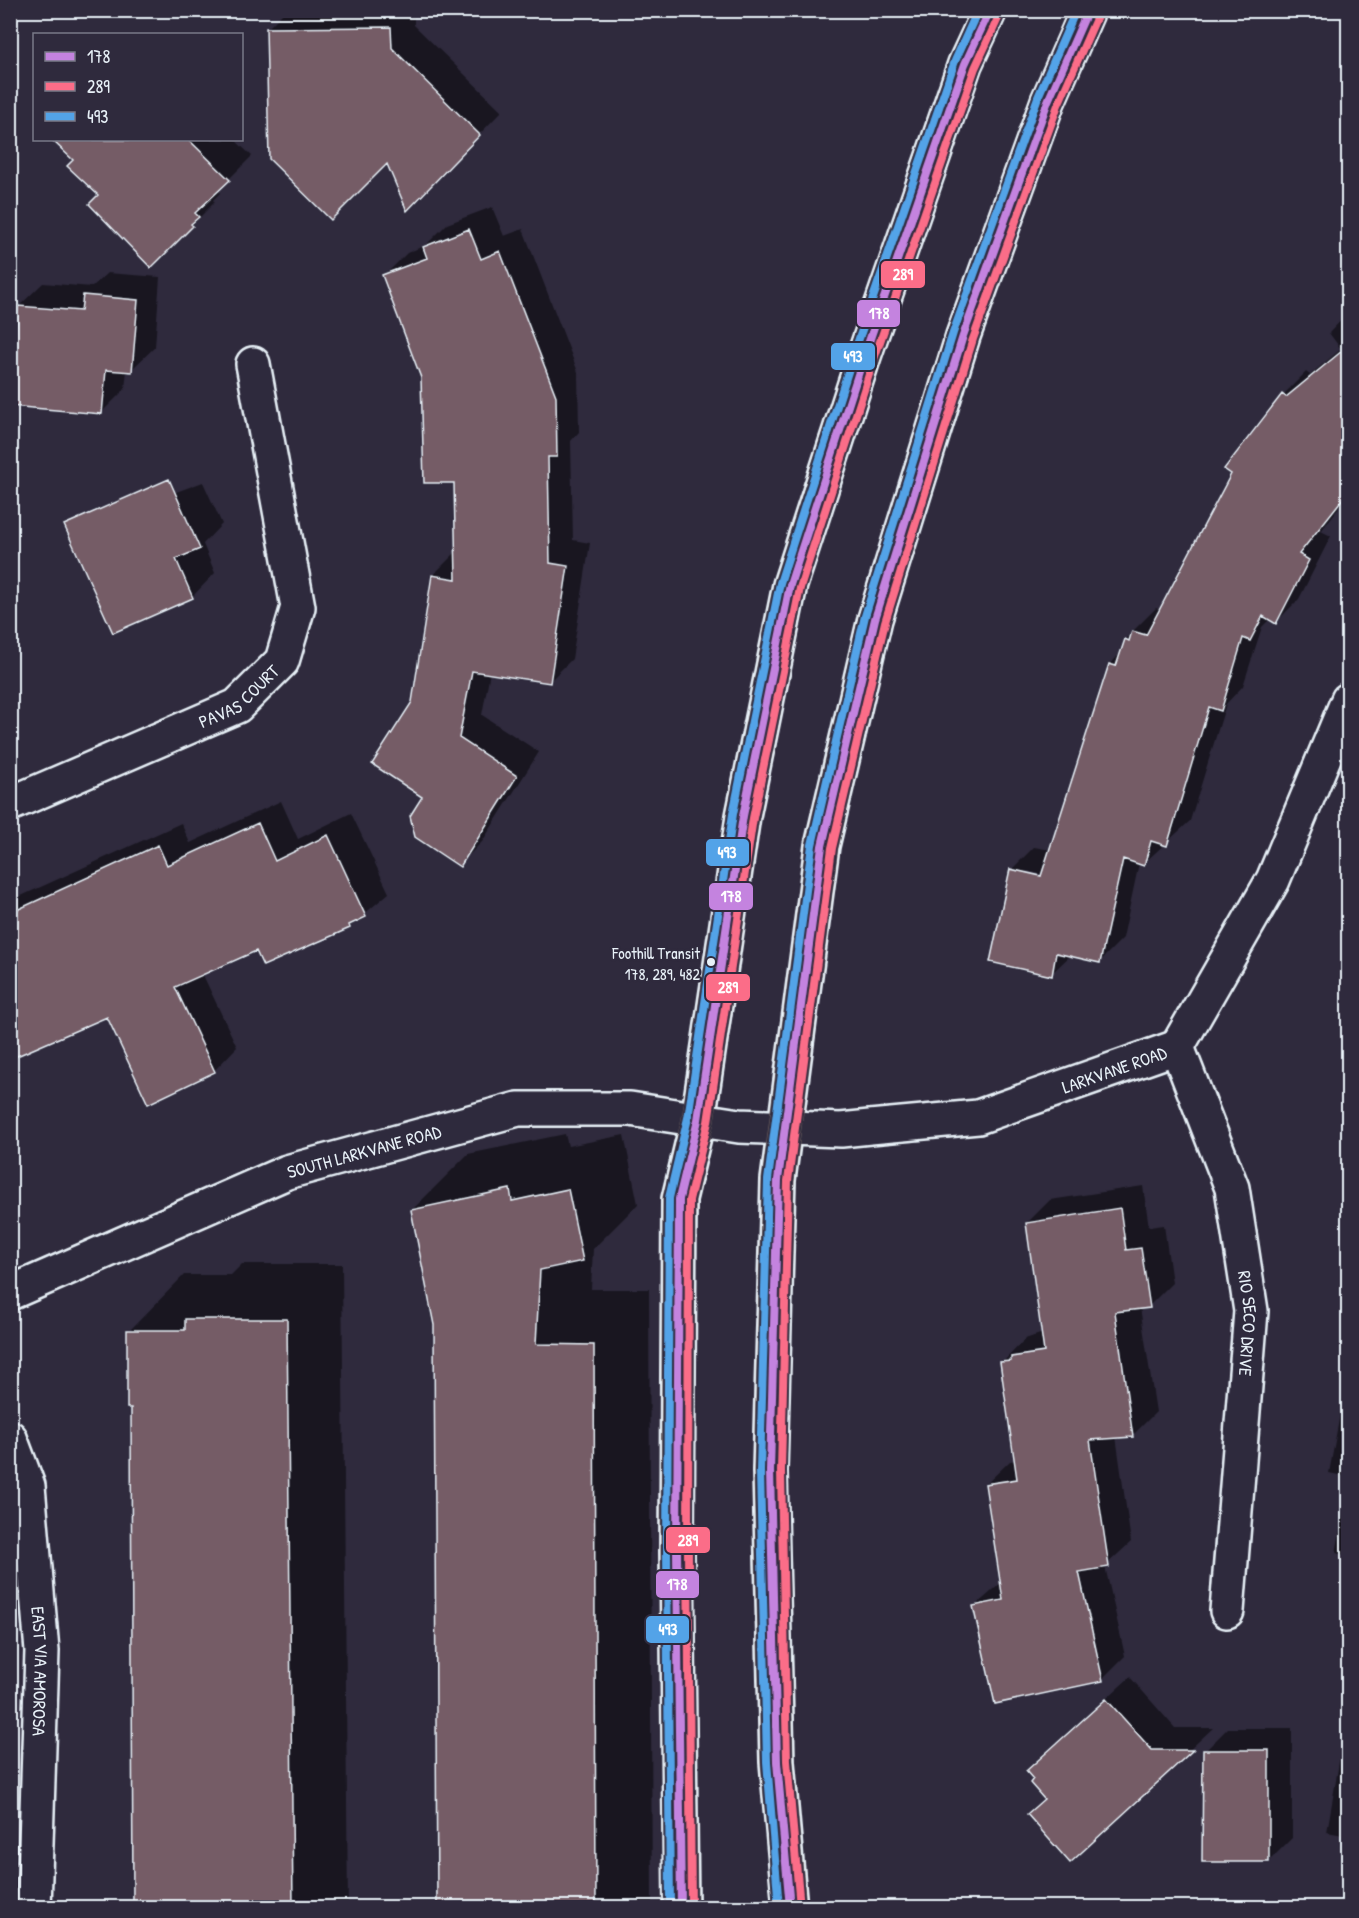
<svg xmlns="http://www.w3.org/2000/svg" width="1359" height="1918" font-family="'Patrick Hand',sans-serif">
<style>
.shadow{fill:#0007;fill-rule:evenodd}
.building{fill:#745c66;stroke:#e8f1f8;stroke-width:1.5}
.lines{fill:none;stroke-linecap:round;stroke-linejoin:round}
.minor-casing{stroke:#e8f1f8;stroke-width:38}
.major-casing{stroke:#e8f1f8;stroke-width:38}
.minor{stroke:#2f2a3d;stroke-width:33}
.major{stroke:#766964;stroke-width:33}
.bus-1-casing{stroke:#2f2a3d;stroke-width:12}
.bus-2-casing{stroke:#2f2a3d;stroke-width:12}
.bus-3-casing{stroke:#2f2a3d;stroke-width:12}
.bus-1{stroke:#c483df;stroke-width:8}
.bus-2{stroke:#fb6d88;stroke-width:8}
.bus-3{stroke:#53a3e8;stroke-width:8}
.bus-dot{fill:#e8f1f8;stroke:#2f2a3d;stroke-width:2}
.labels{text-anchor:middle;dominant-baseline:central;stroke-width:5;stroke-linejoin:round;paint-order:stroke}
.bus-label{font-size:16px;fill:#e8f1f8;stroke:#2f2a3d;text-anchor:end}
.street-label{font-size:18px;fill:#e8f1f8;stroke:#2f2a3d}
.line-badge{stroke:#2f2a3d;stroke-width:2}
.badge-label{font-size:16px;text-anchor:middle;font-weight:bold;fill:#fff}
</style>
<rect width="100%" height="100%" fill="#2f2a3d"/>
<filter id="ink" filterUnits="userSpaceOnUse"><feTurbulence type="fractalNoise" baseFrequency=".0167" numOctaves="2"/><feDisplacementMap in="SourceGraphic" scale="12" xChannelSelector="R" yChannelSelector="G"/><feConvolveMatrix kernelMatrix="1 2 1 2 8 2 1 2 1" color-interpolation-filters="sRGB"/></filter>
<g filter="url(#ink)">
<path class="shadow" d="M286,10H414V25L502,111L430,185L387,162L267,29Z
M67,140H235L252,156L218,190L220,193L213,200L215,202L151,266L75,160L61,146Z
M492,207L504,236L523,229L578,372L579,432L571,441L573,540L590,543L572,659L549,682L490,672L482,715L539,752L482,842L459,865L414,702L433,575L457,551L456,482L423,378L384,276L407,253L426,245L447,224Z
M107,273L160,277L155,347L131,370H127L125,389L102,412L19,306L43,283L92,287Z
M1348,313V496L1321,531L1331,536L1299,599L1276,622L1270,619L1262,627L1243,686L1226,704L1190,821L1143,864L1139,863L1123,938L1100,961L1071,955L1051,974L1011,870L1034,847L1051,850L1110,664L1122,652L1126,640L1133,631L1156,608L1161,610L1232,473L1227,469L1283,395L1306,372L1310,375L1341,349L1329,333ZM1026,871L1049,876L1048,879L1026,874Z
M203,482L222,524L203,544L215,573L192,597L98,521Z
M281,801L298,839L351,813L389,893L349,927L257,949L202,973L237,1047L214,1071L108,1015L10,1058V901L181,823L190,843Z
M565,1134L568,1146L624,1135L638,1204L593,1249L591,1289H649L652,1908H439L436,1325L412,1210L468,1154Z
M1143,1186L1149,1227L1164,1225L1172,1283L1149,1306L1140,1307L1156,1412L1133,1435L1116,1436L1131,1542L1105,1566L1125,1656L1102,1679L975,1606L1001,1583L986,1484L1010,1461L1016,1460L1002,1363L1025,1339L1043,1333L1027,1223L1050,1200Z
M242,1264H342L348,1908H135L132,1406L129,1331L184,1275H231Z
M1348,1371V1477L1329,1473Z
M1348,1488V1556L1336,1553Z
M10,1565H16L15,1636L10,1641Z
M1130,1677L1175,1728H1213L1071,1860L1046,1798L1052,1748Z
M1228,1728H1292V1838L1269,1861L1205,1751Z
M1348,1728V1836L1327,1832L1343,1739Z"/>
<path class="building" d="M391,27L392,48L480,135L407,211L387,164L331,220L269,159L266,28Z
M52,140H189L230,180L195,213L199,217L191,224L193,226L151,268L89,204L98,195L67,166L73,160Z
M469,229L481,259L500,251L556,396L557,457H548L550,563L568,566L550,683L472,671L459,738L517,776L460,867L415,837L410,816L422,797L372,764L412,702L432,575L456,579L454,483H424L421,378L382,275L427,258L423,247Z
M83,295L138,300L132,372L106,370L102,414L10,406L18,306L81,311Z
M1348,346V492L1299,554L1309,560L1276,624L1263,616L1250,641L1243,638L1221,711L1209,707L1167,846L1151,841L1144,866L1123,859L1100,963L1056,953L1052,976L990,962L1010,869L1041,876L1109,664L1116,666L1125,639L1129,641L1132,631L1146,635L1231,474L1224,469L1282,394L1286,397Z
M169,479L200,549L176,559L193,598L113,633L64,525Z
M258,823L275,861L328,835L366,917L349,925L350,928L263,966L256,951L175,987L215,1072L148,1104L107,1017L10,1059V913L158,845L167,865Z
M510,1189L512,1201L568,1189L583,1261L540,1270L536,1344L594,1345L596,1908H437L434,1325L411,1210Z
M1120,1208L1126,1250L1141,1248L1150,1308L1115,1312L1133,1437L1090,1440L1109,1567L1079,1572L1103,1681L995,1704L973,1606L1003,1600L985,1484L1017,1479L1000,1362L1011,1361V1357L1044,1352L1026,1223Z
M185,1319H287L293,1908H133L131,1408H127V1330H185Z
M1106,1699L1152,1750H1193L1070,1863L1027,1814L1044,1799L1030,1783L1033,1779L1026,1771Z
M1203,1750H1269V1862H1202Z"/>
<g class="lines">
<defs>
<g id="minor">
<path id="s1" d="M10,804L237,706L282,661L298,607L253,364"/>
<path id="s2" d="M1177,1047L1232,1188L1251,1311L1227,1611"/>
<path id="s3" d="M10,1293L287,1172L518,1109H630L739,1126L841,1130L870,1127L978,1117L1177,1047L1273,880L1348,700"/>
<path id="s4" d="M10,1438L28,1486L42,1651L34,1908"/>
</g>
<path id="major" d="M681,1908L677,1552L679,1199L698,1120L743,816L790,585L864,356L965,64L990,10
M790,1908L777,1762L770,1471L778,1180L822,846L875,619L963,336L1048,101L1088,10"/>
</defs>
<use href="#minor" class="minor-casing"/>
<use href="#major" class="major-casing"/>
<use href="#minor" class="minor"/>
<use href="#major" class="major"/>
<defs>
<path id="bus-1" d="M681,1908L677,1552L679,1199L698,1120L743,816L790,585L864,356L965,64L990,10
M790,1908L777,1762L770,1471L778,1180L822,846L875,619L963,336L1048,101L1088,10"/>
<path id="bus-2" d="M800,1907L787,1761L781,1471L788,1181L832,848L885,622L973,339L1058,105L1098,14
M691,1908L688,1552L689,1200L708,1122L753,818L800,588L874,359L975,68L1000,14"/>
<path id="bus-3" d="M670,1908L667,1552L669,1198L688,1118L733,814L780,583L854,353L955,61L978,10
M779,1908L767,1762L760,1471L768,1180L812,845L865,616L953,333L1038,97L1076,10"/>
</defs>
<use href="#bus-1" class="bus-1-casing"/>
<use href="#bus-2" class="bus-2-casing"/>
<use href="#bus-3" class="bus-3-casing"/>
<use href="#bus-1" class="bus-1"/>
<use href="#bus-2" class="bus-2"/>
<use href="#bus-3" class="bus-3"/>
</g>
</g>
<circle class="bus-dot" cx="711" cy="962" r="5"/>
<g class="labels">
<g class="bus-label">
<text x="700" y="953">Foothill Transit<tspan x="700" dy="21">178, 289, 482</tspan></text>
</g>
<g class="street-label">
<text stroke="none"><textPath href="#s1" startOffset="254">PAVAS COURT</textPath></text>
<text stroke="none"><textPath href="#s3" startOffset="1148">LARKVANE ROAD</textPath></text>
<text stroke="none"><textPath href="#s3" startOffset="382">SOUTH LARKVANE ROAD</textPath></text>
<text stroke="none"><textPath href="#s2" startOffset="288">RIO SECO DRIVE</textPath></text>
<text stroke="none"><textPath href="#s4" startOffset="237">EAST VIA AMOROSA</textPath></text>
</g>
</g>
<g class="line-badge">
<rect x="880" y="260" width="46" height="29" rx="6" fill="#fb6d88"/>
<rect x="856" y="299" width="45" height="29" rx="6" fill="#c483df"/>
<rect x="830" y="342" width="46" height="29" rx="6" fill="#53a3e8"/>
<rect x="705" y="838" width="45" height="29" rx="6" fill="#53a3e8"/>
<rect x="708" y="882" width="46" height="29" rx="6" fill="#c483df"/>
<rect x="705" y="973" width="46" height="29" rx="6" fill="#fb6d88"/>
<rect x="665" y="1526" width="46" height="28" rx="6" fill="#fb6d88"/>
<rect x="655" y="1570" width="45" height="29" rx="6" fill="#c483df"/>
<rect x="645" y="1615" width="45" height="29" rx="6" fill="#53a3e8"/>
</g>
<g class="badge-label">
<text x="903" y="280">289</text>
<text x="879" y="319">178</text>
<text x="853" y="362">493</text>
<text x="727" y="858">493</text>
<text x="731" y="902">178</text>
<text x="728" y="993">289</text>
<text x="688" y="1546">289</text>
<text x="677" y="1590">178</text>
<text x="668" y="1635">493</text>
</g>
<rect width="1359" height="1918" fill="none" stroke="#2f2a3d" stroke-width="36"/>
<rect x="18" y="18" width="1323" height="1882" fill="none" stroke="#e8f1f8" stroke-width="2" filter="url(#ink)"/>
<rect x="33" y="33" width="210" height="108" fill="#2f2a3d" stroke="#797a88" stroke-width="1.5"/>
<rect x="45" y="52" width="30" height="9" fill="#c483df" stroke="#797a88" stroke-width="1.5"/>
<text x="87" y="63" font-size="18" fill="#e8f1f8">178</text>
<rect x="45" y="82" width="30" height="9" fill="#fb6d88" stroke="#797a88" stroke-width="1.5"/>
<text x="87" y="93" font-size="18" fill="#e8f1f8">289</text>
<rect x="45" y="112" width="30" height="9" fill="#53a3e8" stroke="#797a88" stroke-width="1.5"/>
<text x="87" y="123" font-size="18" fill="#e8f1f8">493</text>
</svg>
